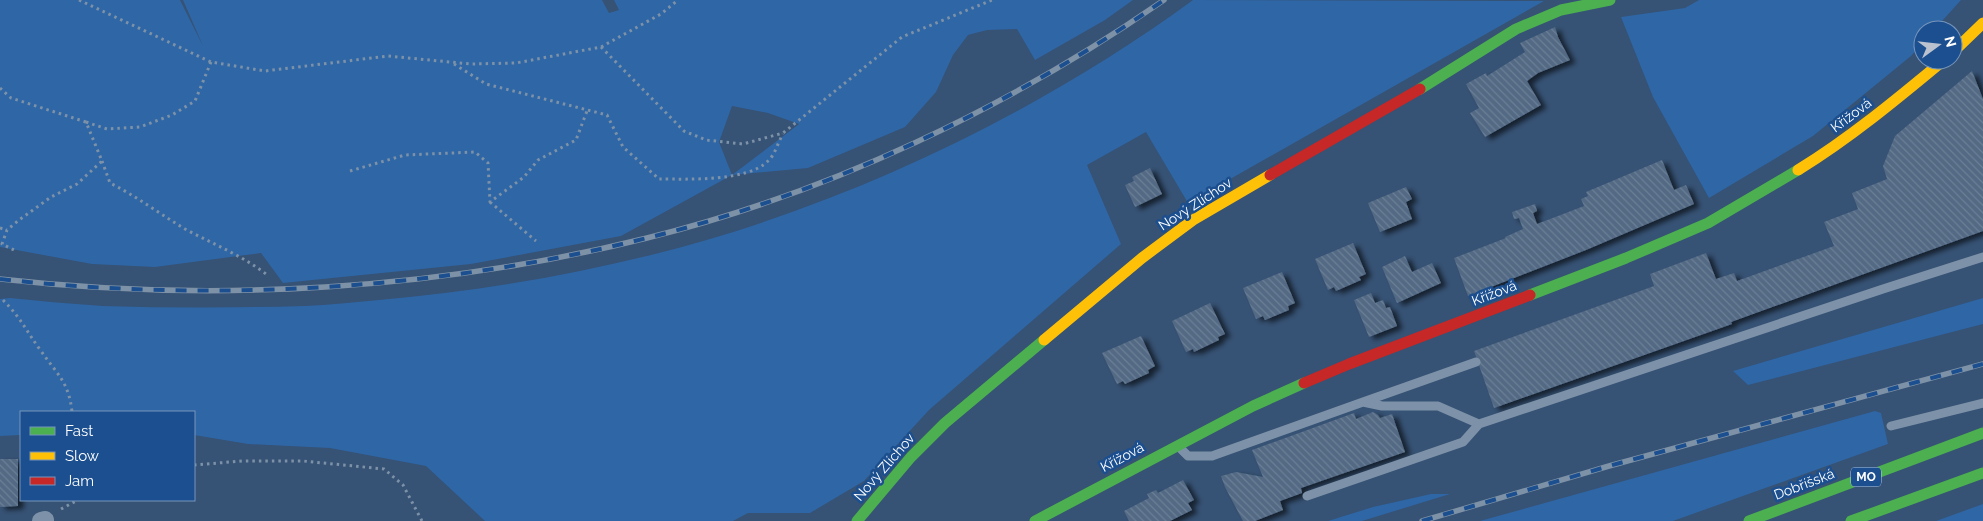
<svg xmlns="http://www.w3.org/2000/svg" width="1983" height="521" font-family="Raleway,sans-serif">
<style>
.green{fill:#2f66a5;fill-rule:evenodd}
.building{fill:url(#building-back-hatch);filter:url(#shadow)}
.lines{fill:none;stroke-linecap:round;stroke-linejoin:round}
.path{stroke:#7d92a8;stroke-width:3;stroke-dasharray:2.5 4;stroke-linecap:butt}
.lane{stroke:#7d92a8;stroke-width:9}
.street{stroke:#7d92a8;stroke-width:18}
.fast{stroke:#4caf50;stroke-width:11}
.slow{stroke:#ffc107;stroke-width:11}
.jam{stroke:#c62828;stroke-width:11}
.rail-casing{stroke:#7e92a7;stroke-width:5.5}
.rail{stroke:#1b4f8f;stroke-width:4;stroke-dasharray:11;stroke-linecap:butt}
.labels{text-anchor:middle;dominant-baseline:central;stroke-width:5;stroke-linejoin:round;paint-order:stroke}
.shield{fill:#1b4f8f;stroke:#bbcadd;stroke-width:1}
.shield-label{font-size:12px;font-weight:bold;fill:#fff}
.street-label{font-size:14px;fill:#fff;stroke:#1b4f8f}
</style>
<defs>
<pattern id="building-back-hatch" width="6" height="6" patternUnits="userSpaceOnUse" patternTransform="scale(1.25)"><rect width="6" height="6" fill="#526984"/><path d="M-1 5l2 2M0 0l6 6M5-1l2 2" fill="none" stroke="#6c8096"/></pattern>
<filter id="shadow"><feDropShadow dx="5.5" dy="3" stdDeviation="2.5" flood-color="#0009"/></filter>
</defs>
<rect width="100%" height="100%" fill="#365274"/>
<path class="green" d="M0,0H180L203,46L183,0H602L609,13L619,10L614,0H1133L1105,20L1035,60L1017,29L987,30L968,35L953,55L936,92L905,127L808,168L732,175L621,236L471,264L283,283L261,253L155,267L92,264L0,247ZM732,106L768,113L799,124L732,175L719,142Z
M1193,0L1544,1L1188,203L1146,132L1087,165L1121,244L929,410L864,481L810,513H748L733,521H485L426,466L330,448L248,444L194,435V412H21V435L0,436V299L10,298C41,301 72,304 103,306C170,308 237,308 304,306C329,305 354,302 379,300C471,292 562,277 651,255C841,208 1036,115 1193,0Z
M1699,0H1961L1934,30H1923V43L1911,56L1813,136L1709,198L1653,97L1621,17L1685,8Z
M1983,298V324L1748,385L1733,371Z
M1875,411L1881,413L1888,444L1673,521H1480Z
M1431,494H1450L1362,521H1328L1373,507Z
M1983,504V521H1936Z"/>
<path class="building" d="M1555,27L1558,37L1570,60L1538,73L1527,81L1541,105L1485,137L1470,113L1479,108L1466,84L1486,73L1487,76L1525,52L1520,43Z
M1972,71L1983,99V231L1731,322L1732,324L1494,408L1474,351L1654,286L1650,274L1706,253L1716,279L1734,273L1737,281L1834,246L1824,222L1858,209L1852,193L1887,179L1883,166L1895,136Z
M1662,160L1674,190L1686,185L1694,204L1586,250L1468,296L1454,258L1506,238L1505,237L1523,229L1519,218L1514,219L1512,212L1535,204L1537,211L1533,213L1537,224L1584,206L1581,199L1588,196L1586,192Z
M1150,168L1162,194L1135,207L1125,185L1134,181L1132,177Z
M1406,187L1412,199L1406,202L1412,219L1380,232L1368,203Z
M1353,243L1366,274L1359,277L1361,280L1336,291L1334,287L1328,290L1315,259Z
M1405,256L1412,272L1432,263L1441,283L1397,303L1382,267Z
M1282,272L1295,303L1288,306L1289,310L1265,320L1263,316L1256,319L1243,288Z
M1371,293L1375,303L1383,300L1386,308L1390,307L1397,326L1369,337L1354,300Z
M1210,303L1225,334L1218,337L1219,340L1194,352L1193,349L1186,352L1172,321Z
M1141,336L1155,366L1148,370L1149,373L1125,384L1123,381L1117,384L1102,353Z
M1373,412L1378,415L1380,418L1392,414L1405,452L1301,488L1302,493L1280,501L1283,510L1255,521H1243L1225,487L1221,476L1236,472L1263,477L1252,450L1354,413L1356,419Z
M0,459H18V506L0,507Z
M1183,480L1194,500L1188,503L1192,510L1170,521H1129L1124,511L1149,498L1147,494L1156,490L1158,493Z"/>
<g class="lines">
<path class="path" d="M79,0L211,62L265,71L388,56L471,64L516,63L601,47L661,14L678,0
M601,47L684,131L706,140L743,144L783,133L902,37L992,0
M454,64L486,84L607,115L623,147L659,179C687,179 747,182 768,161C775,155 778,142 783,134
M0,88L11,98L86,122L102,161L77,184L51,197L19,220L7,230L2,244L16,251
M86,122L107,129L140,127L172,115L195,101L211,62
M102,161L110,183C136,196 160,214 185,229C213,244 241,255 266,274
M350,171L405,155L475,152L488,163L490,202L524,177L538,160L576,140L587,111
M490,202L536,241
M0,228L7,230
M3,300C21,318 27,332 41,351C57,374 69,382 72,412
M194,465L242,461H303L384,469L403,485L422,521
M61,509L78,500"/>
<path class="lane" d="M1363,402L1476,362
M1891,426L1983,403
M1179,447L1188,456H1212L1363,402L1382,406H1438L1479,424L1883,289L1983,257
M1307,496L1463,442L1479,424"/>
<path class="street" d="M41,521L45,520"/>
<path class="fast" d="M1420,89L1516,29L1561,10L1610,0
M1530,295L1626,258L1708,223L1798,170
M857,521L911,457L945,423L1044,340
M1035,521L1253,406L1304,383
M1749,521L1983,433
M1851,521L1983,473"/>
<path class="slow" d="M1953,52L1983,23
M1798,170C1850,138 1897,99 1944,60
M1044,340L1142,258L1193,220L1270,175"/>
<path class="jam" d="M1270,175L1420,89
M1304,383L1349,364L1530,295"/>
<defs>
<path id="rail" d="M0,279C213,303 439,290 647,238C829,193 1010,107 1164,0
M1422,521L1609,466L1983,364"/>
</defs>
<use href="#rail" class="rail-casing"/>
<use href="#rail" class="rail"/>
</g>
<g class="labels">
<rect class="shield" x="1851" y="467.5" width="30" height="19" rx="4"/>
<g class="shield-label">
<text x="1866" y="477">MO</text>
</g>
<g class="street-label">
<text transform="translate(1851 115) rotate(-37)">Křížová</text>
<text transform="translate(1195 204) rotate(-33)">Nový Zlíchov</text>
<text transform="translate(1494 293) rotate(-21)">Křížová</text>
<text transform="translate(1122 457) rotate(-28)">Křížová</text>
<text transform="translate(884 467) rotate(-49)">Nový Zlíchov</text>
<text transform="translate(1804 484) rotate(-21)">Dobříšská</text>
</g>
</g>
<rect x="20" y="411" width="175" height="90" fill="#1b4f8f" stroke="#7695bc"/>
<rect x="30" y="427" width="25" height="8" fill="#4caf50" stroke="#7695bc"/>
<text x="65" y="436" font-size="15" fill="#ffffff">Fast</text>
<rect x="30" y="452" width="25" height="8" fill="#ffc107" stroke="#7695bc"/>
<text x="65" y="461" font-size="15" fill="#ffffff">Slow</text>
<rect x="30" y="477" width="25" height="8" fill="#c62828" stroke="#7695bc"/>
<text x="65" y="486" font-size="15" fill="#ffffff">Jam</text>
<g transform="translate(1938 45) rotate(75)"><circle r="24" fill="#1b4f8f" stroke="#7695bc"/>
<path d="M0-4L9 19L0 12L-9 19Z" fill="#b9c2ce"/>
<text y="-8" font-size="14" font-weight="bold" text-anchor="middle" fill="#ffffff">N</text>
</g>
</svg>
